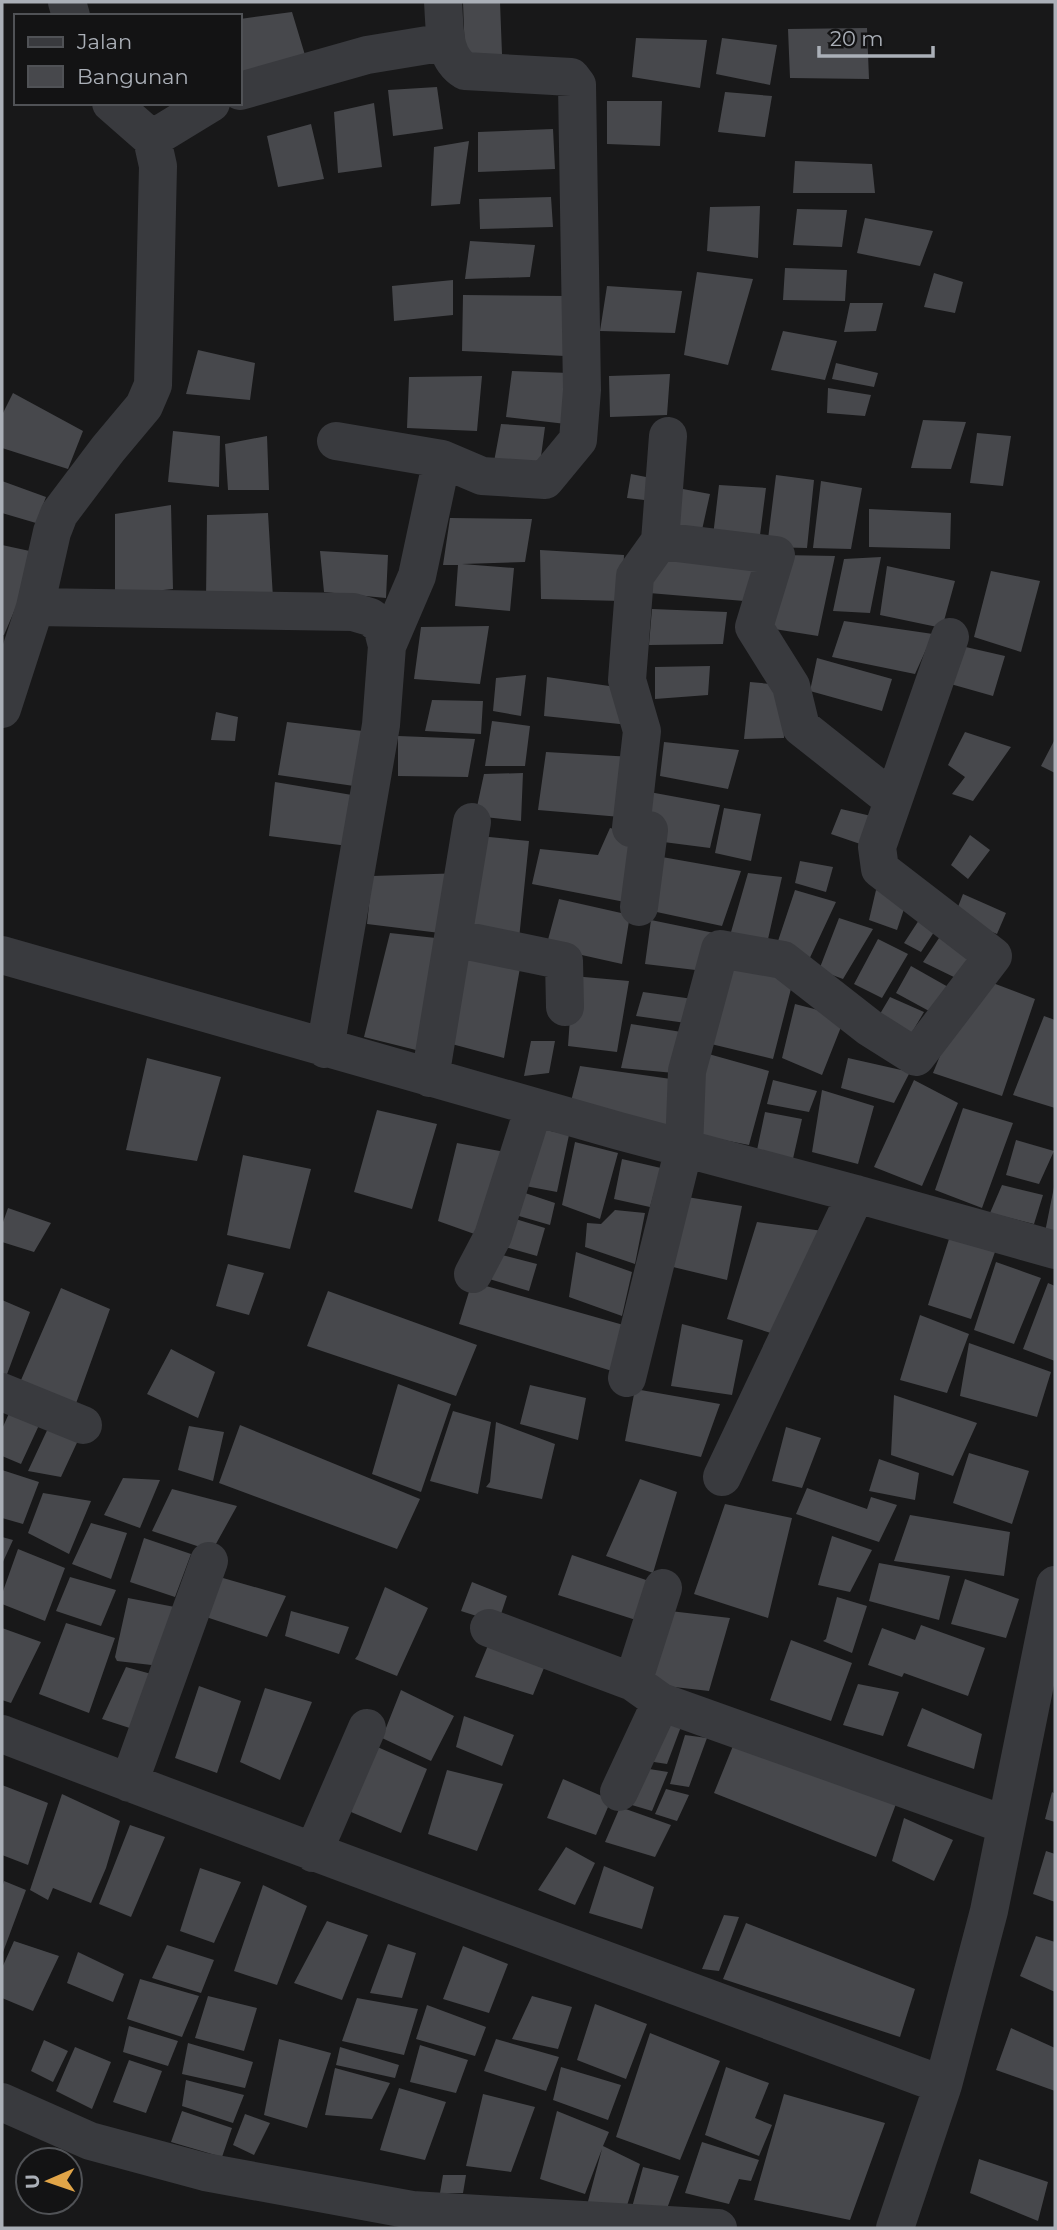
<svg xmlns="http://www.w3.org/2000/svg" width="1057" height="2230" font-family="Montserrat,sans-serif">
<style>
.building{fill:#47484c}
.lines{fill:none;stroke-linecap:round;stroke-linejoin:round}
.street{stroke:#393a3e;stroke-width:38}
</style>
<rect width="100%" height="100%" fill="#181819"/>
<path class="building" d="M463,2H500L502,54L465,56Z
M292,12L308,65L240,80V19Z
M867,28L869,79L790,78L788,29Z
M636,38L707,40L700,88L632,77Z
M722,38L777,45L770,85L716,74Z
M437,87L443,129L393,136L388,90Z
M725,92L772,96L765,137L718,132Z
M607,101H662L660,146L607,144Z
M374,103L382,167L338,173L334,112Z
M311,124L324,179L278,187L267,136Z
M553,129L555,169L478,172V132Z
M469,141L460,204L431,206L434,147Z
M795,161L872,164L875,193H793Z
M551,197L553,227L480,229L479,199Z
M760,206L758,258L707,251L710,207Z
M797,209L847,210L842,247L793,245Z
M865,218L933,231L920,266L857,253Z
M470,241L535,245L530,277L465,279Z
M785,268L847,270L845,301L783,300Z
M697,272L753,279L728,365L684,355Z
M934,273L963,282L955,313L924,307Z
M453,280V315L394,321L392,286Z
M607,286L682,291L675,333L600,331Z
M463,295L567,296L565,356L462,351Z
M850,303H883L876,331L844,332Z
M783,331L837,341L825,380L771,370Z
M198,350L255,363L250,400L186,394Z
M836,363L878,373L874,387L832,379Z
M512,371L570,373L566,424L506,417Z
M670,374L667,415L610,417L609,376Z
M482,376L477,431L407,428L409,377Z
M828,388L871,395L865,416L827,413Z
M13,393L83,431L68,469L2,448V415Z
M923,420L966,422L951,469L911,468Z
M501,424L545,427L539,471L493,467Z
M173,431L220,436L219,487L168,482Z
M977,433L1011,436L1003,486L970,483Z
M267,436L269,490H228L225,444Z
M631,474L656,479L653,501L627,498Z
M776,475L814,480L807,548L767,547Z
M2,481L46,497L36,523L2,513Z
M821,481L862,488L851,549L813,548Z
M719,485L766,488L759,543L713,536Z
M672,487L710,494L700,539L667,536Z
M171,505L173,589L115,595V514Z
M869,509L951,513L950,549L869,547Z
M268,513L273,598L206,600L207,515Z
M450,518L532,519L525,562L462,564L514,568L510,611L455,606L458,565H443Z
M2,545L39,553L4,635H2Z
M540,550L624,555L622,601L541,599Z
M320,551L388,555L386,598L324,592Z
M652,553L768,562L756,602L649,593Z
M782,555L835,556L818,636L768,628Z
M881,557L870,613L833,611L844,559Z
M887,566L955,581L942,628L880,615Z
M991,571L1040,581L1021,652L974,637Z
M652,609L727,612L723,644L649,645Z
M844,621L933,634L915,674L832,657Z
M489,626L480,684L414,679L421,627Z
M957,645L1005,656L993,696L947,683Z
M817,658L892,679L882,711L810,691Z
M710,666L708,695L655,699V667Z
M526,675L521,716L493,711L496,678Z
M547,677L623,688L629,725L544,716Z
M750,682L782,685L784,738L744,739Z
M432,700L483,701L481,734L425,731Z
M216,712L238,717L235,741L211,740Z
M492,721L530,726L525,766H485Z
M287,722L371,732L361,787L278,775Z
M965,732L1011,747L973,801L952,794L965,777L948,765Z
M398,736L475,739L468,777L398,776Z
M1055,739V773L1041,766Z
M664,742L739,750L728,789L660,776Z
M546,752L633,757L621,817L538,810Z
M523,773L521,821L475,816L484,774Z
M275,782L358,796L348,846L269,836Z
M644,791L720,805L710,848L648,840Z
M724,808L761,814L751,861L715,853Z
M841,809L880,818L869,847L831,834Z
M610,828L642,836L630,903L532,884L540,849L598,855Z
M970,835L990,850L968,879L951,865Z
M479,836L529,841L519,939L466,933Z
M662,857L741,871L722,926L652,911Z
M800,861L833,867L826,892L795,883Z
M464,873L448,934L367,924L372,876Z
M748,873L782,877L766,948L729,939Z
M795,890L836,902L807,964L775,950Z
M876,890L907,900L897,930L869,920Z
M963,894L1006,913L997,934L954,917Z
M559,899L630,915L622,964L546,947Z
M839,918L873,929L843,979L819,970Z
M651,920L719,934L704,971L645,964Z
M919,920L936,929L921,952L904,943Z
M390,933L445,939L420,1051L364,1037Z
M941,935L982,955L960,980L923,962Z
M878,939L908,954L882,998L854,984Z
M461,957L520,968L504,1058L448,1043Z
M733,961L793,981L773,1059L711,1044Z
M911,966L957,992L940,1017L896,993Z
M573,976L629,981L617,1052L568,1046Z
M977,977L1035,999L1002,1096L933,1073L967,990Z
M643,992L693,999L686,1023L636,1016Z
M890,997L924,1012L908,1039L877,1019Z
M795,1004L845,1017L822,1075L782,1058Z
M1044,1016L1055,1020V1108L1013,1095Z
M631,1024L688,1033L674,1073L621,1068Z
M531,1041H555L549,1073L524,1076Z
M705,1053L769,1071L749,1145L693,1134Z
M147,1058L221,1077L197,1161L126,1150Z
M848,1058L910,1072L894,1103L841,1088Z
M580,1066L678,1080L669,1130L569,1109Z
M773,1080L817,1091L809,1112L767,1104Z
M914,1080L958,1103L922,1186L874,1167Z
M822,1090L874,1106L858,1164L812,1152Z
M963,1108L1013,1123L982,1208L935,1190Z
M377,1110L437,1124L412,1209L354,1192Z
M765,1112L802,1119L792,1163L757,1150Z
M532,1127L569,1135L557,1192L520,1185Z
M1016,1140L1054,1151L1039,1184L1006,1175Z
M575,1142L618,1153L600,1219L562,1205Z
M457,1143L505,1152L480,1236L438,1221Z
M243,1155L311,1169L290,1249L227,1235Z
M622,1159L661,1168L650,1207L614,1199Z
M1002,1185L1043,1195L1034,1224L990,1213Z
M1054,1187H1055V1235L1045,1232Z
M516,1190L555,1203L550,1225L512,1214Z
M687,1197L742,1206L727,1280L673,1267Z
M8,1208L51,1223L34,1252L2,1242V1225Z
M615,1210L645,1213L635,1264L585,1247L587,1223L601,1224Z
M509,1217L545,1228L537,1256L498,1245Z
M757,1222L823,1231L777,1335L727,1319Z
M949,1239L995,1252L971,1319L928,1305Z
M576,1252L632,1272L622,1316L569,1297Z
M494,1253L537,1264L529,1291L486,1278Z
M996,1262L1041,1278L1014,1344L974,1330Z
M228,1264L264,1273L249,1315L216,1306Z
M472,1282L627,1326L612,1371L459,1324Z
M1048,1283L1055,1286V1361L1023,1349Z
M61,1288L110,1309L74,1409L18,1387Z
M328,1291L477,1345L456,1396L307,1346Z
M2,1300L30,1312L6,1377L2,1375Z
M920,1315L969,1334L947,1393L900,1380Z
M682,1324L743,1340L732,1395L671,1386Z
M969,1343L1051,1372L1037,1417L960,1396Z
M171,1349L215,1372L198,1418L147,1394Z
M398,1384L451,1404L421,1492L372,1474Z
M530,1385L586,1398L578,1440L520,1424Z
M635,1389L720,1404L701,1457L625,1441Z
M894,1395L977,1423L953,1476L891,1455Z
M10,1411L40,1423L21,1464L2,1456V1429Z
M453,1411L491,1422L478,1494L430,1481Z
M496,1422L555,1444L542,1499L486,1487L490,1482Z
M50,1424L81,1434L61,1477L28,1471Z
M240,1425L420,1499L397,1549L219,1483Z
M189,1426L224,1432L213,1481L178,1470Z
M786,1427L821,1438L802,1488L772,1481Z
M969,1453L1029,1471L1012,1524L953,1503Z
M879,1459L919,1473L915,1500L869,1491Z
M2,1470L39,1482L23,1524L2,1518Z
M123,1478L160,1480L140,1528L104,1515Z
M640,1479L677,1492L653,1573L606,1556Z
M807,1488L867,1509L871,1497L897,1505L879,1542L796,1514Z
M172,1489L237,1506L212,1551L152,1531Z
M43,1493L91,1501L69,1554L28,1533Z
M725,1504L792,1518L768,1618L694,1594Z
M910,1515L1010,1532L1004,1576L894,1561Z
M91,1523L127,1533L111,1579L72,1564Z
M832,1536L872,1550L850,1592L818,1585Z
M2,1537L13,1540L2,1564Z
M144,1538L191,1554L175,1597L130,1582Z
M18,1549L65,1568L45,1621L2,1604V1594Z
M572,1555L655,1583L639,1621L558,1595Z
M879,1563L950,1576L939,1620L869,1601Z
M216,1576L286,1596L267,1637L203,1616Z
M70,1577L116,1590L101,1626L56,1611Z
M965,1579L1019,1599L1006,1638L951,1624Z
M472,1582L507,1596L498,1623L461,1611Z
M385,1587L428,1608L397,1676L355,1659L358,1655Z
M837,1597L867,1606L852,1653L823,1641L826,1639Z
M128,1598L180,1608L160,1666L117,1661L115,1657Z
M291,1611L349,1627L339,1654L285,1636Z
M670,1611L730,1618L709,1691L648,1684Z
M66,1623L115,1638L89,1713L39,1694Z
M921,1625L985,1648L968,1696L904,1673L902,1677L868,1665L882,1628L915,1640Z
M2,1628L41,1642L11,1703L2,1700Z
M491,1638L548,1658L533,1695L475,1677Z
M791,1640L852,1663L831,1721L770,1700Z
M126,1667L162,1677L142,1732L102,1719Z
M858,1684L899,1692L883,1736L843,1725Z
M199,1686L241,1701L217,1773L175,1758Z
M265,1688L312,1702L280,1780L240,1762Z
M401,1690L454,1716L431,1761L382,1738Z
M922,1708L982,1734L974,1769L907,1746Z
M464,1716L514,1735L502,1766L456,1747Z
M657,1721L682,1724L667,1764L641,1760Z
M685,1735L707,1738L689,1787L670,1784Z
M735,1741L896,1804L876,1857L714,1793Z
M373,1745L427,1769L401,1833L351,1812Z
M637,1767L668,1772L652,1811L625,1803Z
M447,1770L503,1784L477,1851L428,1834Z
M563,1779L611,1800L596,1835L547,1818Z
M2,1785L48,1803L28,1865L2,1855Z
M666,1789L689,1795L677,1821L655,1814Z
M1052,1792L1055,1794V1822L1045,1819Z
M62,1794L120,1821L106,1868L91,1903L53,1888L48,1900L30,1890Z
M620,1807L671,1825L655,1857L605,1842Z
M904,1818L953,1840L934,1881L892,1861Z
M130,1825L165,1837L131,1917L99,1904Z
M566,1847L595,1863L575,1905L538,1890Z
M1046,1851L1055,1854V1902L1033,1894Z
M604,1866L654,1887L642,1929L589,1913Z
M200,1868L241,1882L214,1943L180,1931Z
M4,1881L26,1890L2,1955V1888Z
M263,1885L307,1906L277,1985L234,1971Z
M724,1915L739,1917L719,1971L702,1969Z
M327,1921L368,1935L342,2000L294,1983Z
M746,1923L915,1989L900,2037L723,1979Z
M1036,1936L1055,1942V1992L1020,1976Z
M14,1941L59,1956L33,2011L2,1998V1968Z
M388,1944L416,1953L402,1998L370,1993Z
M167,1945L214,1960L201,1993L152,1978Z
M463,1946L508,1964L489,2013L443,1999Z
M78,1952L124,1974L113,2002L67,1983Z
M140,1979L199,1996L182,2037L127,2019Z
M208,1996L257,2008L244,2051L195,2038Z
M532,1996L572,2007L558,2049L512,2039Z
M357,1998L418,2009L404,2055L342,2041Z
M595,2004L647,2024L626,2079L577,2060Z
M427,2005L486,2027L475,2056L416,2039Z
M129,2026L178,2041L168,2066L123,2052Z
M1011,2028L1055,2048V2091L996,2070Z
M650,2033L720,2061L680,2160L616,2137Z
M279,2039L331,2053L307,2128L264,2115Z
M496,2039L559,2057L546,2091L484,2071Z
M44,2040L68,2051L53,2082L31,2071Z
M188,2043L253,2062L245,2088L182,2074Z
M420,2045L468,2060L456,2093L410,2082Z
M75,2047L111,2062L92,2109L56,2091Z
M340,2047L399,2065L395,2078L336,2065Z
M129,2060L162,2071L146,2113L113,2102Z
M561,2067L621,2085L608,2120L553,2100Z
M726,2067L769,2083L755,2118L772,2125L759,2156L705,2135Z
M335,2068L390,2083L372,2119L325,2115Z
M186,2080L244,2095L233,2123L182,2106Z
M399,2088L446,2102L425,2160L380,2150Z
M483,2094L535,2107L511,2172L466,2166Z
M784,2094L885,2123L850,2220L754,2200Z
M182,2111L232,2128L222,2157L171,2142Z
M557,2111L609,2132L603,2146L640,2164L625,2212L587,2205L602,2149L585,2194L540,2179Z
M245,2114L270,2123L254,2155L233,2145Z
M702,2142L759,2160L751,2181L739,2179L729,2204L685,2193Z
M979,2159L1048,2182L1038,2221L970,2193Z
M643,2167L679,2176L665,2214L631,2211Z
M443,2175H466L463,2193H440Z"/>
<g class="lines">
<path class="street" d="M67,2L71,16
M240,91L367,55L446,42
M152,139L211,103
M336,441L442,459L417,576L387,646
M442,459L482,476L545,480L578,440L582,390L577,85L571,77L465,71C442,57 445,26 443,2
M660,541L776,555L754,627L791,686L801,727L893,800
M35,607L52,532L59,514L108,449L144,406L153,385L158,166L152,139L111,103
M2,709L35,607L353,612L370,617L382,626L387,646L381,725L325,1049
M639,907L649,830L631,828L642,731L627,680L635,576L660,541L668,436
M453,938L564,961L565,1007
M2,955L619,1131L856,1194L1055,1250
M430,1078L472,822
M473,1274L493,1236L534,1107
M627,1378L684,1148L687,1071L720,949L783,960L870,1028L916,1057L993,956L880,869L877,847L950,637
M2,1392L83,1425
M722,1477L856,1194
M489,1628L633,1682L661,1702L1006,1825
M633,1682L663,1588
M2,1734C314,1854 629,1968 943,2085
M129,1783L209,1561
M619,1792L661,1702
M313,1853L367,1728
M2,2102L90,2141L205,2172L412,2210L718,2228
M895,2228L943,2085L989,1911L1055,1585"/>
</g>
<rect width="1057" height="2230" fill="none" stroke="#abb0b8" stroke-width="7"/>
<rect x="14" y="14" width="228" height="91" fill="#131314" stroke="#505256" stroke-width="2"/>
<rect x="28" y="37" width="35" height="10" fill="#393a3e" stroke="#505256" stroke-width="2"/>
<text x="77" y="49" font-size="21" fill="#abb0b8">Jalan</text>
<rect x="28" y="66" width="35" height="21" fill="#47484c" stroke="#505256" stroke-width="2"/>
<text x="77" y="84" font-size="21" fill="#abb0b8">Bangunan</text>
<g transform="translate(49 2181) rotate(268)"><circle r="33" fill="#131314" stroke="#505256" stroke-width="2"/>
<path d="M0-5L12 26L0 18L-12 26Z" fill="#e1a548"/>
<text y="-10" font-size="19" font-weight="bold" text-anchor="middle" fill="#abb0b8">U</text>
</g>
<path d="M819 46v10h114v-10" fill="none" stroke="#abb0b8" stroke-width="3.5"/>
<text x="830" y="46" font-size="21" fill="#abb0b8" stroke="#131314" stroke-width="5" paint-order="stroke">20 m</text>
</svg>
